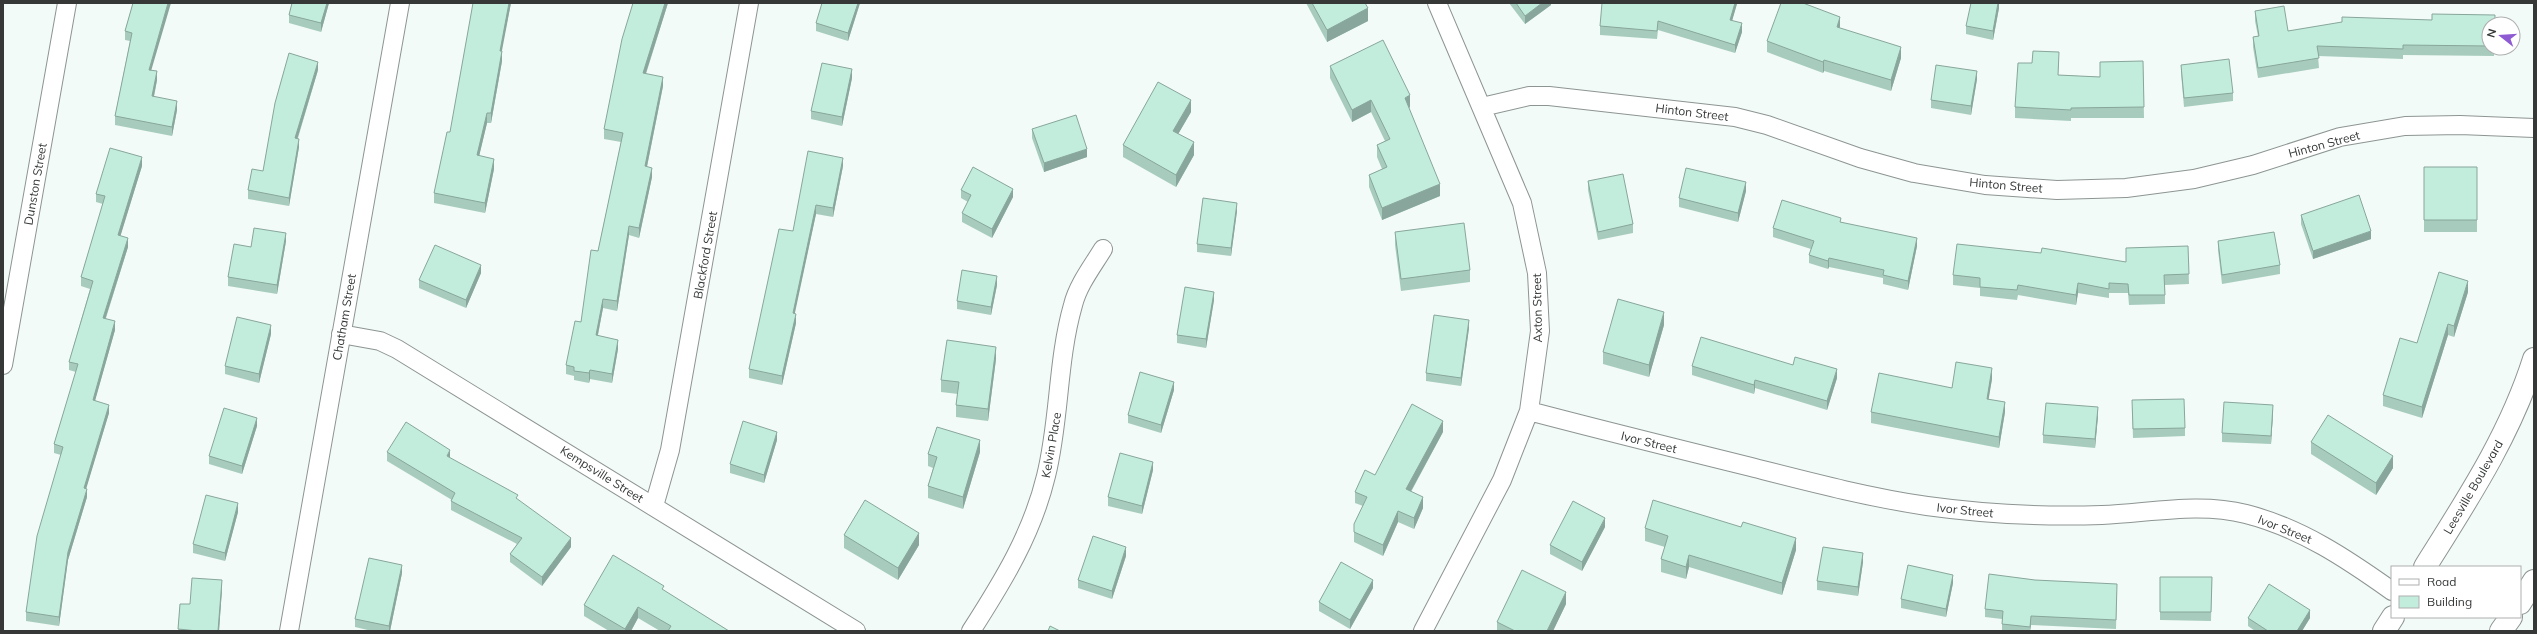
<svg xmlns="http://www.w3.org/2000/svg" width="2537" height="634" font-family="Mulish,sans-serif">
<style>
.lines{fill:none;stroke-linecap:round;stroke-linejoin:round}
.minor-casing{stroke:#8d9592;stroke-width:20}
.tertiary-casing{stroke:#8d9592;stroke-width:24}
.motorway-casing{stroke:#8d9592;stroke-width:24}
.minor{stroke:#fff;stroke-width:18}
.tertiary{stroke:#fff;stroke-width:22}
.motorway{stroke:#fff;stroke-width:22}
.wall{fill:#a7ccbe}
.shaded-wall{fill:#88a69b}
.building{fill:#c2eddd;stroke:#88a69b}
.labels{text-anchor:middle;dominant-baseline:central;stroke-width:3;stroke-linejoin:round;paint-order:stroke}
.street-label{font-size:12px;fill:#353837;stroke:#fff}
</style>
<rect width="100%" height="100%" fill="#f2fbf7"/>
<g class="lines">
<defs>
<path id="minor" d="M1482,107L1529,96H1549L1735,117L1767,125L1860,158L1914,173L1985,185L2057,190L2126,188L2194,179L2253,165L2340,137L2405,126L2460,125L2534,128
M341,334L380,341L397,349L856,631
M3,365L67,3
M1529,411C1601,430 1674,448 1747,466C1806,481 1866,497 1927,506C1985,514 2044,517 2102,515C2150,513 2199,502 2246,514C2301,528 2347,559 2392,591
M654,506L670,450L749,3
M289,631L400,3
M971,631C1003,581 1032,534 1046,476C1060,420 1057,361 1073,305C1078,285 1092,267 1103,249
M1423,631L1502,480L1529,411L1540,331L1537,273L1522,203L1437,3"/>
<path id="tertiary" d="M2425,567C2467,500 2510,435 2534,359
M2384,631L2393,617"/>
<path id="motorway" d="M2520,603L2534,581
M2501,631L2511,617"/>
</defs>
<use href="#minor" class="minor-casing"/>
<use href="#tertiary" class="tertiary-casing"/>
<use href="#motorway" class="motorway-casing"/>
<use href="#minor" class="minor"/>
<use href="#tertiary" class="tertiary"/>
<use href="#motorway" class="motorway"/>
</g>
<path class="wall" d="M133,3L151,70L157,80L154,97L177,110L172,136L115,125V116L130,41L125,40V31Z
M292,3H329L321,32L289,23V15Z
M511,3L501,51L502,61L491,123H487L479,156L494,169L485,213L434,203V193L450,132Z
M668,3L646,74L663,86L647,167L652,177L639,238L629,235L617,311L603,308L598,335L618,349L612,383L590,379L589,383L574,380V376L566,374V365L581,322L598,251L621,142L604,139V129Z
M860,3L848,41L816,31V23Z
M1306,3H1365L1368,21L1327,42Z
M1509,3H1551V5L1525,24Z
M1737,3L1732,20L1742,32L1735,53L1658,30L1657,39L1600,35V26Z
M1999,3V8L1993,40L1966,34V26Z
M2255,11L2288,31L2489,24V48H2494V56L2403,55V59L2318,56L2319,68L2258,78L2253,47V37L2258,36L2255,21Z
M1840,28L1901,58L1891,91L1824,71L1823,73L1767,52V41Z
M2143,61L2144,118H2071V121L2015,118V107L2032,63H2059L2058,75L2100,77Z
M2181,65L2233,93V101L2184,107L2181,73Z
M1330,66L1410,107L1409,108L1440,196L1382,220L1369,187V175L1382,169L1377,157V145L1385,141L1371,112L1352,122L1330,78Z
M318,70L298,138L299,147L289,206L248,199V190L263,171Z
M852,78L842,126L811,119V111Z
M1977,79L1971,115L1931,108V100Z
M1191,112L1178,134L1194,155L1176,187L1123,157V145Z
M1032,129L1087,157L1044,172L1032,138Z
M142,166L120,236L128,247L106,318L115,330L95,400L109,413L86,488L87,497L68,560L59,626L26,621V612L61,455L54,453V444L76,372L69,370V362L90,289L81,286V277L103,204L96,202V194Z
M843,166L833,217L816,214L794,314L796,323L782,385L749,378V369L793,231Z
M2424,167H2477V232H2424Z
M1588,181L1633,224V233L1598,240L1588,190Z
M961,190L1013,197L992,238L962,222V213L968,202L961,198Z
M1746,191L1738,222L1679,207V198Z
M1237,211L1231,256L1197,252V244Z
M2301,215L2371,239L2313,259L2301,224Z
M1841,222L1917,246L1908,290L1883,284V278L1829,267L1828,269L1809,263V255L1811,249L1773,237V228Z
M1395,232L1470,270V282L1401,291L1395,245Z
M286,241L277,294L228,286V277Z
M2218,241L2280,265V274L2222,284L2218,250Z
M2188,246L2189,284L2165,285V304L2129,305L2128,293H2109V298L2078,293L2076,305L2018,295L2017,300L1980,296V288L1953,285V275L2126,262Z
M481,273L466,308L419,288V280Z
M997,285L991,315L957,309V301Z
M2468,292L2454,337L2448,335L2422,418L2383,406V395L2417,343Z
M1214,300L1206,348L1177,343V335Z
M1664,325L1649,377L1603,364V352Z
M1469,328L1461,386L1426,381V373Z
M271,334L259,383L225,374V366Z
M996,359L988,421L956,417V405L958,394L941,392V380Z
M1793,365L1837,378L1827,410L1755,388L1754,394L1692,375V366Z
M1992,379L1988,399L2005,412L1999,448L1871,423V412L1952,388Z
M1174,390L1161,433L1128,423V415Z
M2132,408L2185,428V436L2133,438Z
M2273,413L2271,444L2222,442V433Z
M2098,416L2095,448L2043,443V435Z
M257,426L242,474L209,464V456Z
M1443,432L1411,492L1423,508L1414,529L1398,522L1383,556L1354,542V524L1363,506L1355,503V492L1375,475Z
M777,440L764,483L730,473V464Z
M2311,442L2393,468L2376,495L2311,454Z
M387,452L450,458L518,500L571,547L542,586L510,562V554L517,544L451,510V501L452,500L387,461Z
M980,452L963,509L928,498V486L933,468L928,466V454Z
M1153,470L1142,514L1108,506V497Z
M238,512L225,561L193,553V544Z
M1605,527L1582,571L1550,554V545Z
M1645,528L1796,550L1782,595L1689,567L1686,579L1661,572V559L1665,547L1645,541Z
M844,535L919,545L898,580L844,548Z
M1126,556L1112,599L1078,588V580Z
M1863,562L1858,596L1817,590V581Z
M402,573L390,631H372L355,627V619Z
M2160,577H2212L2211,621L2160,620Z
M1953,583L1946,617L1901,608V599Z
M1373,588L1350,629L1319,611V602Z
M222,589L219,631H178L180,604H190Z
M664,591L729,631H660L638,618L631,631H609L584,616V605Z
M2117,592L2116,629L2031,625L2030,631H2002V619L1985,617V609Z
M1566,604L1553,631H1497V622Z
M2248,618H2310L2302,631H2255L2248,626Z"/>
<path class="shaded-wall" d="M168,3H171L149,78V70Z
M327,3H329L321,32V23Z
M509,3H511L500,61V51Z
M665,3H668L643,82V73Z
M858,3H860L848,41V33Z
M1542,3H1551V5L1525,24V16Z
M1735,3H1737V4L1730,28V20Z
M1998,3H1999V8L1993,40V31Z
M1368,8V21L1327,42V30Z
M1840,17V28L1837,27Z
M1742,23V32L1735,53V45Z
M1901,47V58L1891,91V80Z
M502,51V61L491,123V113Z
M1824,60V71L1823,73V62Z
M318,62V70L295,146V138Z
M852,69V78L842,126V117Z
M157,71V80L152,105V96Z
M1977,71V79L1971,115V106Z
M663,77V86L645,176V166Z
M1410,95V107L1405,110V98Z
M1191,100V112L1173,143V131Z
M1371,100V112L1352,122V110Z
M177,101V110L172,136V127Z
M487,113V123L477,165V155Z
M299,139V147L289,206V198Z
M1194,142V155L1176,187V175Z
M1087,149V157L1044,172V163Z
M142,157V166L118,244V235Z
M843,158V166L833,217V208Z
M494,159V169L485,213V203Z
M652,168V177L639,238V228Z
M1746,182V191L1738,222V213Z
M1440,184V196L1382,220V208Z
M1013,189V197L992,238V229Z
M1237,203V211L1231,256V248Z
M816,205V214L793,322V313Z
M629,226V235L617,311V301Z
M2371,231V239L2313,259V251Z
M286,233V241L277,294V285Z
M128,238V247L103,326V318Z
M1917,238V246L1908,290V281Z
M1829,258V267L1828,269V261Z
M481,265V273L466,308V300Z
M997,276V285L991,315V307Z
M2468,281V292L2454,337V326Z
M2078,283V293L2076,305V295Z
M1214,292V300L1206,348V339Z
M603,299V308L596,344V335Z
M1664,312V325L1649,377V365Z
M796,314V323L782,385V376Z
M1469,320V328L1461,386V378Z
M115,321V330L93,408V400Z
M2448,324V335L2422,418V407Z
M271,325V334L259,383V374Z
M618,340V349L612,383V374Z
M996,347V359L988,421V409Z
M1992,368V379L1987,409V399Z
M1837,369V378L1827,410V401Z
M590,370V379L589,383V373Z
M1755,380V388L1754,394V385Z
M1174,382V390L1161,433V425Z
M2005,402V412L1999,448V437Z
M109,405V413L84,496V488Z
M2273,405V413L2271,444V436Z
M2098,407V416L2095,448V439Z
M257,418V426L242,474V466Z
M1443,421V432L1406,500V489Z
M777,432V440L764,483V475Z
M980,440V452L963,509V497Z
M450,450V458L447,456Z
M2393,456V468L2376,495V483Z
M1153,462V470L1142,514V506Z
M87,489V497L68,560L59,626V617L68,552Z
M1423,497V508L1414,529V518Z
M238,503V512L225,561V553Z
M1398,511V522L1383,556V545Z
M1605,518V527L1582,571V562Z
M919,533V545L898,580V568Z
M571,538V547L542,586V577Z
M1796,538V550L1782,595V583Z
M1126,547V556L1112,599V591Z
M1863,553V562L1858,596V587Z
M1689,555V567L1686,579V567Z
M402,565V573L390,631H389V626Z
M1953,575V583L1946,617V609Z
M222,580V589L219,631H218Z
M1373,580V588L1350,629V620Z
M1566,592V604L1553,631H1547Z
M638,607V618L631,631H625V629Z
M2310,610V618L2302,631H2297Z
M2031,616V625L2030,631V627Z"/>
<path class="building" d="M133,3H168L149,70L157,71L152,96L177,101L172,127L115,116L132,33L125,31Z
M292,3H327L321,23L289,15Z
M473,3H509L500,51H502L491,113H487L477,155L494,159L485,203L434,193L447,132H450Z
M633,3H665L643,73L663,77L645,166L652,168L639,228L629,226L617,301L603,299L596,335L618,340L612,374L590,370L589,373L574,371V367L566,365L575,321L581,322L591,250L598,251L623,133L604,129L622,39Z
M822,3H858L848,33L816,23Z
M1312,3H1365L1368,8L1327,30Z
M1516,3H1542L1525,16Z
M1602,3H1735L1730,20L1742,23L1735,45L1658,21L1657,31L1600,26Z
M1781,3H1803L1840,17L1837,27L1901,47L1891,80L1824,60L1823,62L1767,41Z
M1971,3H1998L1993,31L1966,26Z
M2284,6L2288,31L2342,22V17L2432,20V14L2495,15V24H2489V46L2403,45V49L2317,46L2319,58L2258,68L2253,37L2259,36L2255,11Z
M1383,40L1410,95L1405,98L1440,184L1382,208L1369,175L1387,167L1377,145L1390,139L1371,100L1352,110L1330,66Z
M2033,51L2059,52L2058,75L2100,77V62L2143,61L2144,107L2071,108V110L2015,107L2018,63H2032Z
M289,53L318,62L295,138L299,139L289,198L248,190L252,169L263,171L275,103Z
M2229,59L2233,93L2184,98L2181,65Z
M822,63L852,69L842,117L811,111Z
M1936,65L1977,71L1971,106L1931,100Z
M1158,82L1191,100L1173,131L1194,142L1176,175L1123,145Z
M1076,115L1087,149L1044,163L1032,129Z
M110,148L142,157L118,235L128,238L103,318L115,321L93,400L109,405L84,488L87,489L68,552L59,617L26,612L37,536L63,447L54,444L78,364L69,362L93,281L81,277L105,196L96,194Z
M808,151L843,158L833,208L816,205L793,313L796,314L782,376L749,369L779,229L793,231Z
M973,167L1013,189L992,229L962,213L971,195L961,190Z
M2424,167H2477V220H2424Z
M1686,168L1746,182L1738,213L1679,198Z
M1623,174L1633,224L1598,232L1588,181Z
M2359,195L2371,231L2313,251L2301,215Z
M1203,198L1237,203L1231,248L1197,244Z
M1782,200L1841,218L1840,222L1917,238L1908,281L1883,275L1884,270L1829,258L1828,261L1809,255L1814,241L1773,228Z
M1464,223L1470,270L1401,279L1395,232Z
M254,228L286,233L277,285L228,277L234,244L251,247Z
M2274,232L2280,265L2222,275L2218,241Z
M1957,244L2041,253L2042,248L2126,262V248L2188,246L2189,274L2164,275L2165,295H2129L2128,284L2109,283V289L2078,283L2076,295L2018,285L2017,290L1980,287V278L1953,275Z
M435,245L481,265L466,300L419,280Z
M962,270L997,276L991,307L957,301Z
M2439,272L2468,281L2454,326L2448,324L2422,407L2383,395L2400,338L2417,343Z
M1185,287L1214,292L1206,339L1177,335Z
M1618,299L1664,312L1649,365L1603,352Z
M1434,315L1469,320L1461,378L1426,373Z
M237,317L271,325L259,374L225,366Z
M1701,337L1793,365L1795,357L1837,369L1827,401L1755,380L1754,385L1692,366Z
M947,340L996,347L988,409L956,405L959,382L941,380Z
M1956,362L1992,368L1987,399L2005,402L1999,437L1871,412L1879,373L1952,388Z
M1140,372L1174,382L1161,425L1128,415Z
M2184,399L2185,428L2133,429L2132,400Z
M2224,402L2273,405L2271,436L2222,433Z
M2046,403L2098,407L2095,439L2043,435Z
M1412,404L1443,421L1406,489L1423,497L1414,518L1398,511L1383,545L1354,532V524L1367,497L1355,492L1365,470L1375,475Z
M224,408L257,418L242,466L209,456Z
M2328,415L2393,456L2376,483L2311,442Z
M743,421L777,432L764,475L730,464Z
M406,422L450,450L447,456L518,495L516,498L571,538L542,577L510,554L522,538L451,501L455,493L387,452Z
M937,427L980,440L963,497L928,486L937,457L928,454Z
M1120,453L1153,462L1142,506L1108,497Z
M206,495L238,503L225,553L193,544Z
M865,500L919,533L898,568L844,535Z
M1653,500L1741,527L1743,522L1796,538L1782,583L1689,555L1686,567L1661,559L1668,536L1645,528Z
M1573,501L1605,518L1582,562L1550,545Z
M1093,536L1126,547L1112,591L1078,580Z
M1823,547L1863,553L1858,587L1817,581Z
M613,555L664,586L662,589L729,631H668L671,626L638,607L625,629L584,605Z
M369,558L402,565L389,626L355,619Z
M1341,562L1373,580L1350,620L1319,602Z
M1908,565L1953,575L1946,609L1901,599Z
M1522,570L1566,592L1547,631H1515L1497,622Z
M1989,574L2035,580L2117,584L2116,620L2031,616L2030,627L2002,624L2003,611L1985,609Z
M2160,577H2212L2211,612H2160Z
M192,578L222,580L218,631H198L178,629L180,604H190Z
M2269,584L2310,610L2297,631H2268L2248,618Z
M1050,626L1060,631H1048Z"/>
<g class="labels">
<g class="street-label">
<text transform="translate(1692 112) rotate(7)">Hinton Street</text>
<text transform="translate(2324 144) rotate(-15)">Hinton Street</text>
<text transform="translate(35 184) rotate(-80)">Dunston Street</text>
<text transform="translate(2006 185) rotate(5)">Hinton Street</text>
<text transform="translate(705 255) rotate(-80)">Blackford Street</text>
<text transform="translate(1537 308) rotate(-91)">Axton Street</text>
<text transform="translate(344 317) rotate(-80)">Chatham Street</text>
<text transform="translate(1649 442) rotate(14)">Ivor Street</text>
<text transform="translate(1051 445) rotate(-80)">Kelvin Place</text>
<text transform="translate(602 474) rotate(32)">Kempsville Street</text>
<text transform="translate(2473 487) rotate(-60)">Leesville Boulevard</text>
<text transform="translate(1965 510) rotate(6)">Ivor Street</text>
<text transform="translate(2285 529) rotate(22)">Ivor Street</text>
</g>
</g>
<rect width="2537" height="634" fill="none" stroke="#353837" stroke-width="8"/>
<rect x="2391" y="566" width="130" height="52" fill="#ffffff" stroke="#aeafaf"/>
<rect x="2399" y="579" width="20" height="6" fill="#ffffff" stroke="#aeafaf"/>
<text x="2427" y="586" font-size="12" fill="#353837">Road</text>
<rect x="2399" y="596" width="20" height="12" fill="#c2eddd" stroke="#aeafaf"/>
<text x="2427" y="606" font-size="12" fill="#353837">Building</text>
<g transform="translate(2501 36) rotate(287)"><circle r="19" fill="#ffffff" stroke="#aeafaf"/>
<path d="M0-3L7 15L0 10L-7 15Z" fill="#8e5bd3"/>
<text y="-6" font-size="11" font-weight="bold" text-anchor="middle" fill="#353837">N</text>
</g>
</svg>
